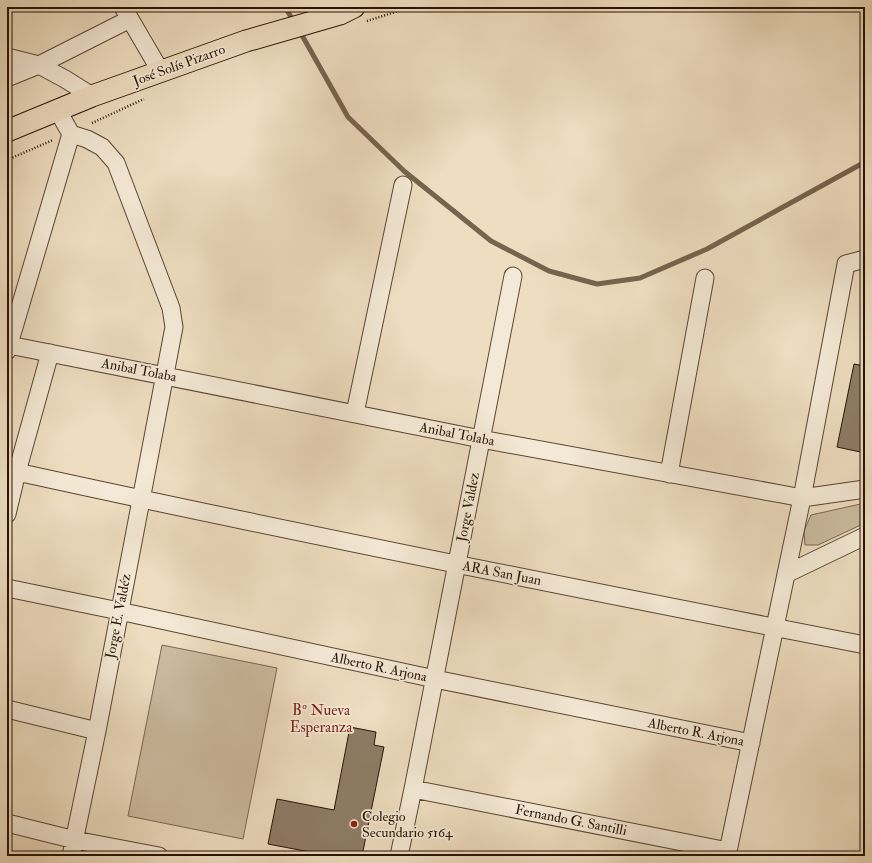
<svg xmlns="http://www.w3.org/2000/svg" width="872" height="863" font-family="'IM FELL Double Pica',serif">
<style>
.green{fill:#ccbba0;stroke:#7a6752}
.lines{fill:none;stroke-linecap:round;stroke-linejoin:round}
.stream{stroke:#77634e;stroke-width:5}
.building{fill:#8f7c66;stroke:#281304}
.minor-casing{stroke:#5a4633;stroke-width:19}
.major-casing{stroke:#281304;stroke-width:23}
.path{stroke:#281304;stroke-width:2.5;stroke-dasharray:1 2;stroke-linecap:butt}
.minor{stroke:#f4e9d6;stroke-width:17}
.major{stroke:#eeddc0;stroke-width:21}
.poi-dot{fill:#8f2418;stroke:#f4e9d6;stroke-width:1.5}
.labels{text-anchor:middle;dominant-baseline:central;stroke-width:3.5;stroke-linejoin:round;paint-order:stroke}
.street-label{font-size:14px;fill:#281304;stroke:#f4e9d6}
.poi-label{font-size:14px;fill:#281304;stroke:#f4e9d6;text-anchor:start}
.neighbourhood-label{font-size:15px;fill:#7a1f14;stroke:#f4e9d6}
</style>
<rect width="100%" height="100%" fill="#eeddc0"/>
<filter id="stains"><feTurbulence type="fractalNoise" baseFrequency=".005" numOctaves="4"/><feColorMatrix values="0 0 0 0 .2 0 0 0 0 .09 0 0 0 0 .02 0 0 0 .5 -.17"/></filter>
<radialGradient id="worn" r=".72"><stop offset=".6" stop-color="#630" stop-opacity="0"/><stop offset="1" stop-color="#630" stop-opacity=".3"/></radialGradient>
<path class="green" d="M865,503V523L818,545H805L804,531L811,515Z
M162,645L277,668L243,839L128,816Z"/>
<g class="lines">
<path class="stream" d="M285,7L294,22
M299,30L348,117L404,171L491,241L549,271L597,284L640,278L707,249L865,162"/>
</g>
<path class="building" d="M854,364L865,366V453L837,447Z
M350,727L376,732L374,745L384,747L362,856H331L268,844L277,799L334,810Z"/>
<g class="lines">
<defs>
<path id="minor" d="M123,7L161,72
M7,57L39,65L65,79L92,96
M7,78L39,65L130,19
M58,111L71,134L87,139L102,147L116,163L171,308L174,327L97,731L71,856
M9,345L481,439L781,494L802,498L865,489
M7,351L71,134
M355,413L403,185
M7,467L17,472C299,534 582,590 865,645
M669,474L705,278
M7,514L17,472L50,353
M786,574L865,536
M7,588L119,611L435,679L751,743
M7,709L97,731
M413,789L728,851
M7,823L75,840L159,856
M399,856L413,789L513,276
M727,856L802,498L846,264L865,259"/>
<path id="major" d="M7,131L92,96L246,41L340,14L354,7"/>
</defs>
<use href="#minor" class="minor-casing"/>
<use href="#major" class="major-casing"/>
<path class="path" d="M367,21L411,7
M92,123L144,99
M7,160L53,140"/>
<use href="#minor" class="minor"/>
<use href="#major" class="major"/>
</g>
<circle class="poi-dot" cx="354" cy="824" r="4"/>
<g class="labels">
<g class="street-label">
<text transform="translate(179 65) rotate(-20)">José Solís Pizarro</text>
<text transform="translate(139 370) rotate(11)">Anibal Tolaba</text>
<text transform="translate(457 434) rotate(11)">Anibal Tolaba</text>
<text transform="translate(468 507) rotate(-79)">Jorge Valdez</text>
<text transform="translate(502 573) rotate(11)">ARA San Juan</text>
<text transform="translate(118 616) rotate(-79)">Jorge E. Valdéz</text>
<text transform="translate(379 667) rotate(12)">Alberto R. Arjona</text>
<text transform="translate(696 732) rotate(11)">Alberto R. Arjona</text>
<text transform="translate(571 820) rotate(11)">Fernando G. Santilli</text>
</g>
<g class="poi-label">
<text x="362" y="816">Colegio<tspan x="362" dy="16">Secundario 5164</tspan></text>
</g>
<g class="neighbourhood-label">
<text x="321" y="710">Bº Nueva<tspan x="321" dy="17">Esperanza</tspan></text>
</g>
</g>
<rect width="872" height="863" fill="none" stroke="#eeddc0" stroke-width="24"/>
<rect x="8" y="8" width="856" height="847" fill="none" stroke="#281304" stroke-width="2"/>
<rect x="12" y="12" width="848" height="839" fill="none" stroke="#281304"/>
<rect width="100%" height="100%" filter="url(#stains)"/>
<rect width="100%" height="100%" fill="url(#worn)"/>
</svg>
